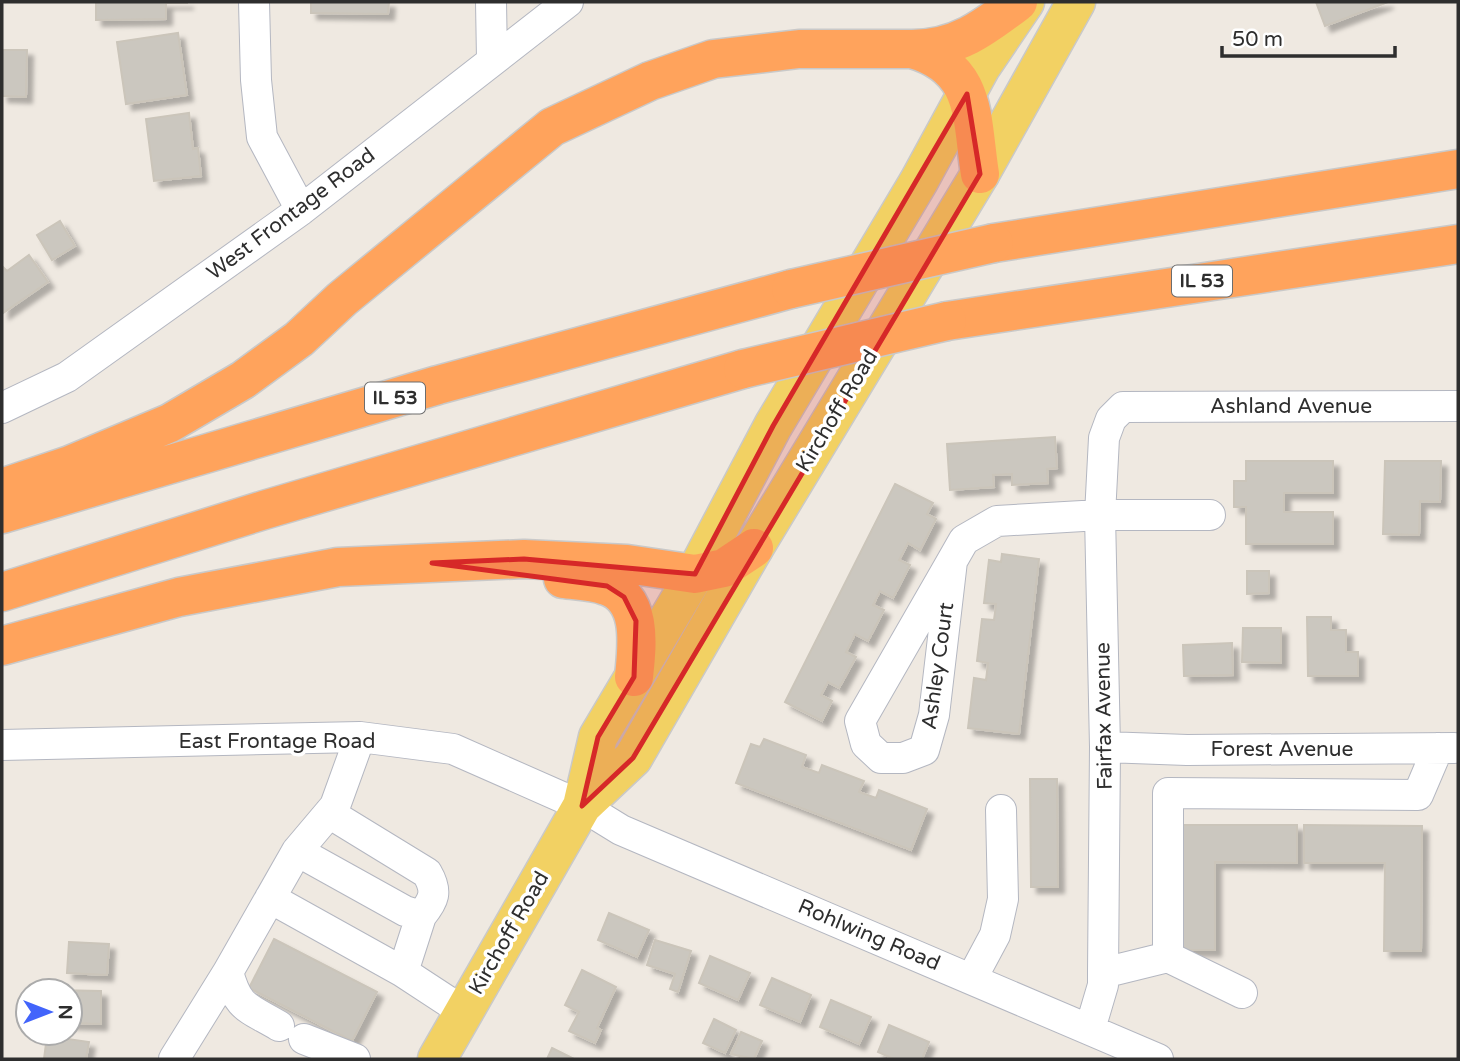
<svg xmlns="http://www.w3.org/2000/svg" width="1460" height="1061" font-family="'Varela Round',sans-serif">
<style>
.building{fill:#cbc7bf;stroke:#cbc5ba;stroke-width:2;filter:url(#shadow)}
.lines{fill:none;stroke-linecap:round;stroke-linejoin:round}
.minor-casing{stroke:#b4b7c1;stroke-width:32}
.major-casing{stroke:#c9c9c9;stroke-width:41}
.highway-casing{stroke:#c9c9c9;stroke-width:41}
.minor{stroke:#fff;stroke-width:30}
.major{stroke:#f2d163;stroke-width:38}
.highway{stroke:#ffa35c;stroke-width:38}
.highway-bridge-casing{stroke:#c9c9c9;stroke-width:41;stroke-linecap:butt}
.highway-bridge{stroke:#ffa35c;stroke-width:38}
.marked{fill:#d62828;fill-opacity:0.2;stroke:#d62828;stroke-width:5;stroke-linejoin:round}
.labels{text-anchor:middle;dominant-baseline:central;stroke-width:7;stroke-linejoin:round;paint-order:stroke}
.shield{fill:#fff;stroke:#6d6d6d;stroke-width:2}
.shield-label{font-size:19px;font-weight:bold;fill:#2e2e2e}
.street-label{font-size:21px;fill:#2e2e2e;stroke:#fff}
</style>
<defs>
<filter id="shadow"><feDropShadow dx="6" dy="6" stdDeviation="2" flood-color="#0004"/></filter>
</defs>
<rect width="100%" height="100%" fill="#efe9e1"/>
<path class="building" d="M96,2H187V3H166V19L96,20Z
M311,2H389L388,14L311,13Z
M1316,2H1388L1325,26Z
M178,33L187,95L126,104L117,42Z
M2,50H27L26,97L2,96Z
M189,113L193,149L198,148L201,176L154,181L146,119Z
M60,221L75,246L52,260L37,235Z
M29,255L48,282L3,313L2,266L7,271Z
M1055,437L1057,468L1047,469L1048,483L1012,485V474L993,475L994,487L950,490L947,444Z
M1246,461H1333V493H1284V512H1333V544H1246V507H1234V481H1246Z
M1385,461H1441L1440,502L1420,501L1419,535L1383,534Z
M895,484L933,503L927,514L936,519L920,550L908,543L899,560L910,565L893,598L880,591L873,605L884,610L868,641L855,634L846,652L856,657L839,688L828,682L821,695L832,701L822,721L785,702Z
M1002,554L1039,559L1019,734L968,728L974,678L986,680L988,663L977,661L982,619L994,620L996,604L984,603L989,560L1001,562Z
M1247,571H1269V593L1247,594Z
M1307,617H1331V630H1346V652H1358V676H1308Z
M1243,628H1281V663L1242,662Z
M1232,643L1233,675L1184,676L1183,645Z
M764,739L806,755L802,767L819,773L822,765L864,781L859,792L876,798L879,790L927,809L911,850L736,783L751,744L760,747Z
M1030,779H1057L1058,887H1031Z
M1179,825H1297V863L1215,862V950H1178Z
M1304,825L1422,826L1421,951H1384L1385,863H1304Z
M609,913L649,930L637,957L598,940Z
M274,939L377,992L352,1041L249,988Z
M655,940L691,951L678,992L670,989L675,974L647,965Z
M69,942L109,944L107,975L67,973Z
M710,956L750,973L738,1000L699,983Z
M582,970L616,987L597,1028L601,1030L595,1043L569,1031L579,1012L565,1005Z
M772,978L811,995L800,1022L760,1005Z
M52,990L101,991V1024L70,1023V991Z
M831,1000L871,1017L859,1044L820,1027Z
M714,1019L736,1030L725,1053L703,1043Z
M889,1025L929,1042L922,1059H894L878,1052Z
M741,1032L762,1041L754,1059L731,1054Z
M47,1036L89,1042L86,1059H44Z
M552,1048L574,1059H547Z"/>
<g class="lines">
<defs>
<path id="minor" d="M254,2L256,80L262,137L301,210
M491,2L492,59
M2,408L67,377L301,210L568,2
M952,561L934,715L924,750L903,758H881L866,744L860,721L952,561L964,540L997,521L1100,515H1210
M2,745L360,737L453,749L582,806L621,830L1158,1059
M1105,747L1187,750L1454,748
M297,851L405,911L421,916C434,900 438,892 427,873L329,813
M270,898L403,972L464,1012
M1168,957L1242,993
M403,972L421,916
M1103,973L1168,957V793L1418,795L1438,748
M972,978L995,935L1003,899L1001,810
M279,1026C247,1007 238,1009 228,972L297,851L335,806L360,737
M1090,1029L1103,985V973L1105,747L1100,515L1104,438L1111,419L1123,407L1458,406
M304,1039L355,1059
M174,1059L228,972"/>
<path id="major" d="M582,806L633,758L754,548L980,174L1076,2
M437,1059L582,806L598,737L695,574L773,426L919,181L981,67L1025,2"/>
<path id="highway" d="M912,49C957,49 984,28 1018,2
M994,243L1458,169
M947,321L1458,244
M2,488L70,465L170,423L243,380L299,339L342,299L552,127L650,81L713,59L799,49H912C978,68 971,117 980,174
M2,514L438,385L791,289
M563,579C577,581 593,581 606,586C644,598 637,647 634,677
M2,592L264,510L743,369
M2,646L179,597L338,567L524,559L627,564L695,574L724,568L754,548"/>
</defs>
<use href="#minor" class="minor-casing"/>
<use href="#major" class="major-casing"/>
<use href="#highway" class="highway-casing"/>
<use href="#minor" class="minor"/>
<use href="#major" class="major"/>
<use href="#highway" class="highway"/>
<defs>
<path id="highway-bridge" d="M791,289L994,243
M743,369L947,321"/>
</defs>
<use href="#highway-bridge" class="highway-bridge-casing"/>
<use href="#highway-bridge" class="highway-bridge"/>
</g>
<path class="marked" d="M967,94L980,174L633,758L582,806L598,737L634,677L636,621L624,597L607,586L432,563L524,559L695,574L773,426Z"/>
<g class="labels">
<g class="shield">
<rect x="1172" y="265.5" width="60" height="31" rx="5"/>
<rect x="365" y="382.5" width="60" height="31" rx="5"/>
</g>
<g class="shield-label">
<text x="1202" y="281">IL 53</text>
<text x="395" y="398">IL 53</text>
</g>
<g class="street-label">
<text transform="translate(291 214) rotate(-37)">West Frontage Road</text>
<text x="1291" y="406">Ashland Avenue</text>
<text transform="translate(837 411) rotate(-59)">Kirchoff Road</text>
<text transform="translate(938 666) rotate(-82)">Ashley Court</text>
<text transform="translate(1104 716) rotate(-91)">Fairfax Avenue</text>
<text x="277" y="741">East Frontage Road</text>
<text x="1282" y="749">Forest Avenue</text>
<text transform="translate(509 933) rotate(-60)">Kirchoff Road</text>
<text transform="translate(869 935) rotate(23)">Rohlwing Road</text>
</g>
</g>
<rect width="1460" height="1061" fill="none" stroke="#2e2e2e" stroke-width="7"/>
<g transform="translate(49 1012) rotate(90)"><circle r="33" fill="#ffffff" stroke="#ababab" stroke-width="2"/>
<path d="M0-5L12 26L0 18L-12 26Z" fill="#4264fb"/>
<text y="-10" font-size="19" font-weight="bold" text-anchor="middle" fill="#2e2e2e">N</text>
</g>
<path d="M1222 46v10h173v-10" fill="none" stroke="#2e2e2e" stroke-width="3.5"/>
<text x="1232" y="46" font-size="21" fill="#2e2e2e" stroke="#ffffff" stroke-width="5" paint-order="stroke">50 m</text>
</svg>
